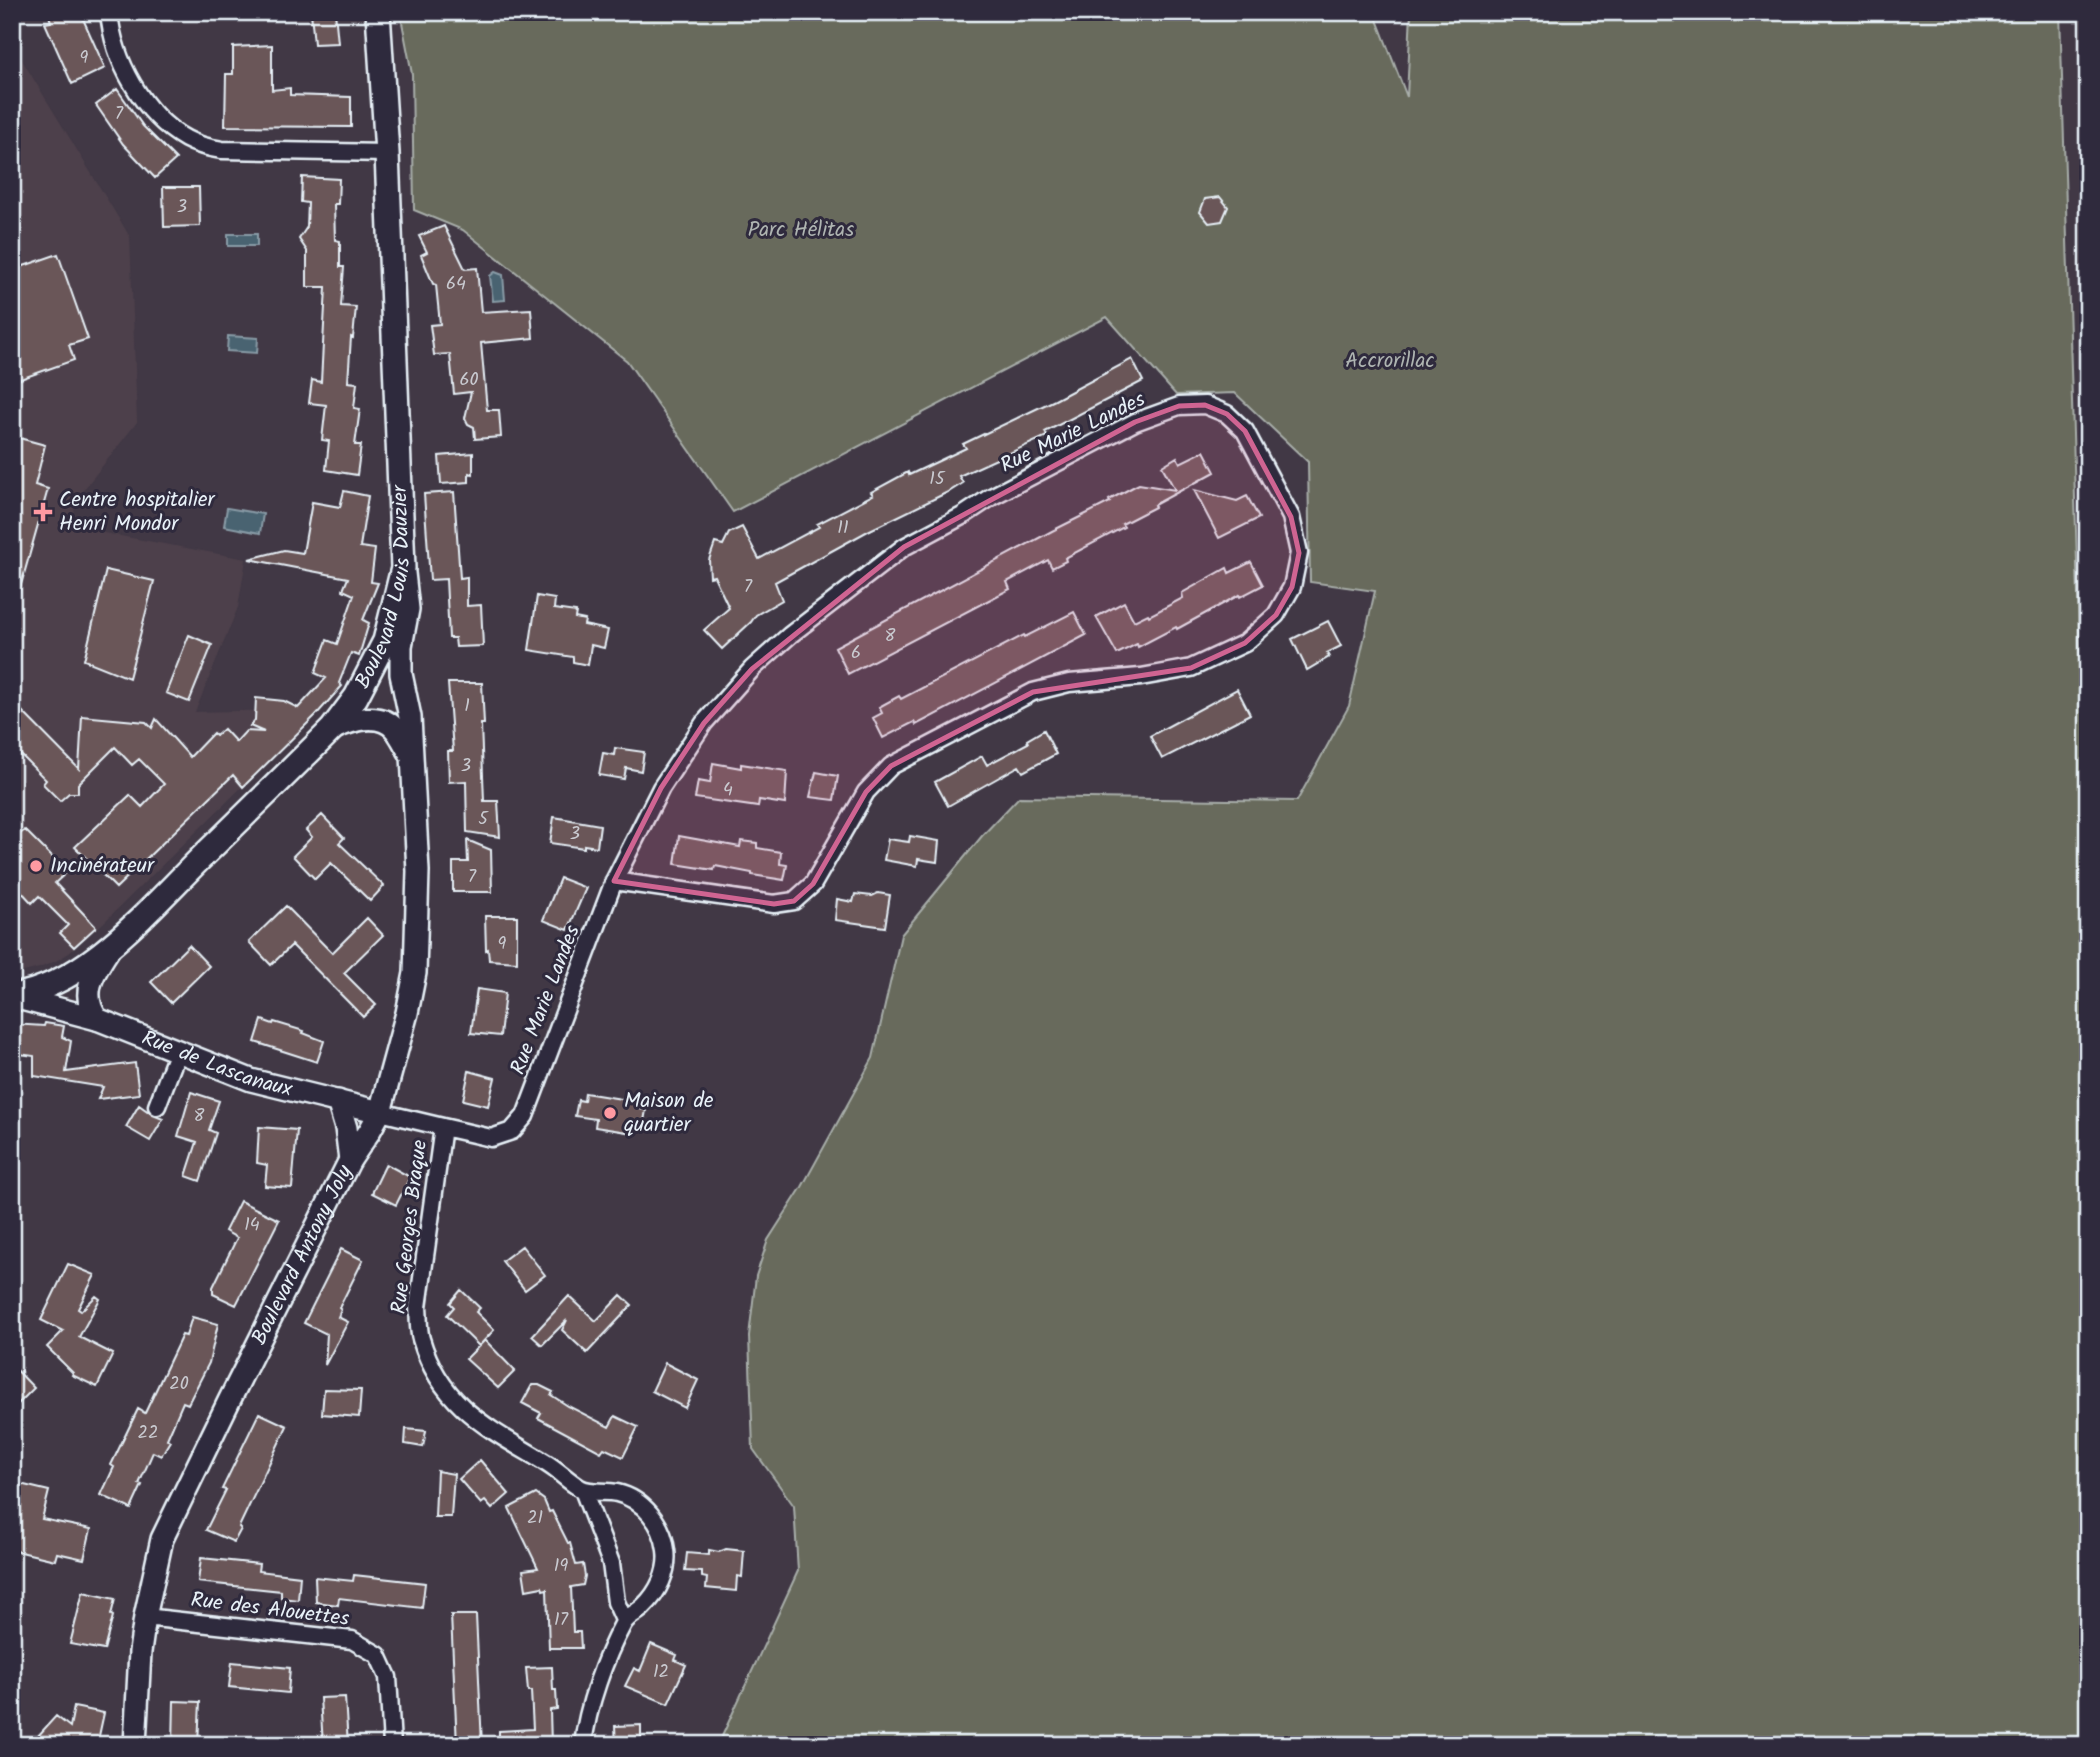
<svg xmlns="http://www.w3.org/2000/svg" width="2100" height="1757" font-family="Kalam,sans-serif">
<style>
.built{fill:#4e414b}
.green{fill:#686a5b;stroke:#a8aeaa;stroke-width:2}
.water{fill:#4a6371;stroke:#899ca7;stroke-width:2}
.building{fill:#6b5758;stroke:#e8f1f8;stroke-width:2}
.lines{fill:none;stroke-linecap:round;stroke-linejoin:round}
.minor-casing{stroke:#e8f1f8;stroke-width:21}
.tertiary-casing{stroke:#e8f1f8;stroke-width:26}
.secondary-casing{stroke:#e8f1f8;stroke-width:28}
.minor{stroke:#2f2a3d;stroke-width:16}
.tertiary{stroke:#2f2a3d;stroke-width:21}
.secondary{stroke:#2f2a3d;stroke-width:23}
.marked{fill:#cf6492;fill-opacity:0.2;stroke:#cf6492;stroke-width:5;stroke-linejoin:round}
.poi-dot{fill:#ff9aa2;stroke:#2f2a3d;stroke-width:2.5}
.labels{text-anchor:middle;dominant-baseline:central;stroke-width:6;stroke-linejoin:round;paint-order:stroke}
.number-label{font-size:18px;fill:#c9cad0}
.park-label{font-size:21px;fill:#aeb4b1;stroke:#2f2a3d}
.street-label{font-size:21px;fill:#e8f1f8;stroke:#2f2a3d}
.poi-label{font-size:21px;fill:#e8f1f8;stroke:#2f2a3d;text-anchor:start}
</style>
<rect width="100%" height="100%" fill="#413845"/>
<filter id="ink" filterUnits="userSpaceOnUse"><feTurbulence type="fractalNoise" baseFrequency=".0143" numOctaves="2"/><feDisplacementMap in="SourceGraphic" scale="14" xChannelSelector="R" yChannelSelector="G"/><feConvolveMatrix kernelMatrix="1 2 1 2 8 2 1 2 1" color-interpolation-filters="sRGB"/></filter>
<g filter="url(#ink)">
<path class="built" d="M12,35L17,52L130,237L137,422L77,498L71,527L246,559L238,607L195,712L289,710L252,777L101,925L69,953L56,961L39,968L12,975Z"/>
<path class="green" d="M400,12H1374L1407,97L1411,12H2060L2081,693L2088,723V1745H718L798,1571L794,1506L753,1449L749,1336L756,1276L768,1240L802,1187L873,1058L901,935L982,836L1019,797L1297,801L1349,706L1375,591L1310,582L1308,462L1235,393L1176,395L1107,317L733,512L627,361L463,230L414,210L412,74Z"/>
<path class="water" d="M228,234H257V246H228Z
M495,272L503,275L505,300L493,301L490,276Z
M228,336L258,338L257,353L227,351Z
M227,508L263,514L260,533L224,526Z"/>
<path class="building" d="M48,12H80L105,68L72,84L45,23L51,22Z
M311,12H335L338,43L314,44Z
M272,45V90L290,88V95L351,97V127L225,126L226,74H233V47Z
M117,89L143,126L176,159L155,178L123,144L96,105Z
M302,177L339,179L338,204H334L335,240L340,241V267H344L341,306L356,307L353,338L351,337L348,382L357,383L354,408L360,409L355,445H361L357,475L326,470L329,441L322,440L326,405L309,403L312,380L321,382L326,287H307V251L299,239L307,227L308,203L301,202Z
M163,187H199L200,226L164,227Z
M1220,197L1228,207L1222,221L1209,223L1200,212L1205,199Z
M444,226L465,269L477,268L481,312L531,309L533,338L481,343L487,410H499L501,437L475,439L474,427L468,424L465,418L471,392L454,394L450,354L434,355L430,325L440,324L436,285L433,284L421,255L427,252L419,236Z
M58,254L88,339L69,345L74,360L12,382V270Z
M1132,359L1143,381L1045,432L1047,436L959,476L963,483L950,491L868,531L775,582L782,600L756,615L751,622L722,649L704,630L729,608L714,576L710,577L709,560L715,543L723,545L729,533L742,527L759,559L819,527L817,524L873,495L871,492L908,472L909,475L966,448L963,444L1055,400Z
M12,436L45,445L35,485L48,489L17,599L12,598Z
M1204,451L1215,472L1154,505L1155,507L1122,524L1124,527L1065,558L1066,561L1052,568L1048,560L1007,582L1010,589L848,674L835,647L1052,531L1110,502L1109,500L1133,487L1139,484L1175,490L1162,466L1177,457L1180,463Z
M473,453V474L469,473V482L441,484L439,456Z
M1194,490L1237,501L1247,496L1259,518L1219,538Z
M344,491L368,496L360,547L375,549L371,582L378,583L363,620L369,623L359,656L351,653L339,683L342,686L316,715L243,787L233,775L116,888L75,847L130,795L142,807L164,784L139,759L132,765L115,747L78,784V793H69L60,801L43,784L46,780L12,746V701L79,769L82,716L146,722L152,728L156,719L190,757L213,733L216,736L224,729L236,742L246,731L264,732L250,726L255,720L256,698L284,701L298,708L326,678L315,673L327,640L337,644L354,595L343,590L348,578L249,559L284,550L303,553L312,502L340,507Z
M454,492L460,578L467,577V606L481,605L483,646L456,647L455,638H449L446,579L430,580L424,494Z
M1251,562L1263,585L1240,597L1239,595L1177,629L1176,627L1138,647L1137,644L1117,654L1096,617L1124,602L1134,621L1148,614L1149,616L1183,598L1182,593L1227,568L1229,573Z
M106,570L154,581L129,678L84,660Z
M537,596L555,599L554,609L576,612L575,618L585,620L584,625L608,630L604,648L591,645L588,665L573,662V657L529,650Z
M1074,612L1086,635L916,725L914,722L883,738L873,718L882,713L879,707L899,696L901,699L1024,635L1025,637Z
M1328,621L1341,646L1327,653L1329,657L1307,670L1292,639Z
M189,635L212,645L189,702L166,693Z
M448,683H482L484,724H481L484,801H498L500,837L467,832L466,781L449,782L448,751H453Z
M1237,689L1250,714L1162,759L1150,736Z
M1044,730L1056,754L1023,772L1019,766L948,806L935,782L982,756L987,765L1028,743L1027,740Z
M615,748L644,752L641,771L626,768L624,779L599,775L603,753L614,755Z
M713,763L741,768V764L787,771L785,804L759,800L758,807L695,798L698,781L710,783Z
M816,772L838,776L834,800L810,797Z
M322,815L344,838L339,843L384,886L370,901L331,863L315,879L293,856L312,837L306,830Z
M554,817L600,825L597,847L584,845V848L550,843Z
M25,830L67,872L55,883L96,927L74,947L60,933L68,925L39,896L32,903L20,890L12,898V840Z
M679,836L740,847L741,841L757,843V848L781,852L780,864L787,865L784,880L752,875V873L715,866L714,870L675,864Z
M910,836L939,841L937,862L918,859L917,866L884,860L888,839L909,842Z
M467,840L491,850L492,892H453V862H468Z
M560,878L586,888L568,930L543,920Z
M878,893L890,895L885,927L835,920L837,899L853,902L855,894L872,896Z
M286,906L332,953L367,918L383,935L344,973L376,1005L363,1017L292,945L271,965L249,942Z
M485,916H517V962L489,960L488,949L486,950Z
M189,945L209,966L171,1003L151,982Z
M477,989L505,993L500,1036L471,1033Z
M262,1020L273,1024L274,1022L304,1031L303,1033L324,1041L317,1062L255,1042Z
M45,1023L64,1026L62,1037L71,1041L66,1072L135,1063L139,1094L98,1099L103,1087L34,1076V1056L12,1053V1024L44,1026Z
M469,1071L495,1078L488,1106L463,1100Z
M191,1092L219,1101L209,1130L216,1133L200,1181L186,1176L197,1142L178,1136Z
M585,1093L640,1102L639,1109L646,1110L643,1127L628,1125L627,1132L595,1127L596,1119L575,1116L578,1100L584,1101Z
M139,1105L153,1115L163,1119L150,1141L126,1127Z
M259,1127L297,1130L292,1188L265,1186L267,1165L257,1163Z
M386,1164L410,1177L396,1205L372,1193Z
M240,1201L279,1220L236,1305L213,1294V1287L237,1238L225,1231Z
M522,1246L545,1275L525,1290L502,1261Z
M341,1249L363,1260L339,1308L341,1310L338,1317L348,1322L325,1365L327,1334L304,1323Z
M68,1264L95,1275L78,1309L81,1311L96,1296L100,1299L79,1337L113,1354L97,1387L72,1375L73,1373L47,1347L63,1331L41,1320Z
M461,1290L480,1308L476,1312L494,1330L479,1346L447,1315L454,1307L450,1303Z
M621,1295L632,1305L587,1353L562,1330L567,1320L542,1345L532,1336L569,1296L596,1321Z
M192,1317L218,1324L209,1363L188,1404L183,1402L167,1439L170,1441L161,1456L153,1452L139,1484L142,1485L131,1509L101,1495L114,1467L111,1465L138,1409L145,1413L182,1335L186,1336Z
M485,1340L515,1371L498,1388L466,1359Z
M665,1363L698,1380L685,1408L652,1391Z
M12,1365L34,1388L12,1410Z
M532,1385H539L553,1392L551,1395L568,1406L609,1427L615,1416L638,1427L623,1457L604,1448L601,1452L538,1418L541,1413L522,1403Z
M324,1389L361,1390L359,1417L322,1414Z
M259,1413L287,1426L239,1527L241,1529L234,1542L206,1530L226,1490L222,1489Z
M406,1429L426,1431L423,1447L405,1444Z
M480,1460L509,1494L492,1509L485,1501L481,1504L459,1479Z
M437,1471L454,1474L451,1517H435Z
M20,1484L49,1491L42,1519L91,1529L84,1559L57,1553L55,1560L12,1550V1519Z
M536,1494L544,1500L549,1512L552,1511L568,1543H570L576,1565L583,1564L585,1576L583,1585L571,1587L573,1632H580L581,1648H549L547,1589L543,1590L542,1587L526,1590L523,1570L538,1568L509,1508Z
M726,1549L744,1551L742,1577L737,1576L736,1591L706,1588L707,1578L702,1577V1572L685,1571L687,1553L709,1555V1550L719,1552Z
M201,1558L259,1564L258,1571L300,1576L298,1600L281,1598V1591L198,1582Z
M354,1575L425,1583L422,1608L339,1598L338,1605L316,1602L315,1577L353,1581Z
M83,1592L115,1599L111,1615L113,1616L104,1650L70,1644Z
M451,1615H476L482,1745H457Z
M651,1644L677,1655L675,1660L686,1665L668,1704L625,1686L634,1668L640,1671Z
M232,1662L290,1668L288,1693L229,1687Z
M552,1667L553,1690H556L557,1709L550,1710L551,1745H499V1731L533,1729L531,1691H528L526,1668Z
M345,1697L348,1745H323L320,1698Z
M174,1701L200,1702L198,1745H173Z
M74,1707L104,1713L97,1745H46L37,1737L56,1716L70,1727Z
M641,1725V1745H616L615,1726Z"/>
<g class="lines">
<defs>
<path id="minor" d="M109,12C113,60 143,115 186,139C197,145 209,148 222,150L387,153
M157,1106L178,1051
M380,1112L443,1127L418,1307C419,1317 418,1329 421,1339C441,1407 490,1429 546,1463C558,1470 568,1481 580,1488C591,1494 605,1490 617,1493C643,1499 663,1524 666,1550C669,1571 658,1593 643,1607C637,1613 627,1616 623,1624C605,1657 587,1707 583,1745
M443,1127L491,1138L512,1131L525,1116L614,881L661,788L704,723L752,669L790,635L904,547L964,515L991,497L1135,422L1179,406L1205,405L1227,414L1245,431L1291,517L1299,553L1292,587L1276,615L1245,643L1191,668L1141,677L1069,683L1033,692L891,766L866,792L813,884L794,901L774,904L614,881
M583,1490L611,1563L616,1602L624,1620
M145,1617L352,1640L378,1655L388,1677L392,1745"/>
<g id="tertiary">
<path d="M332,729C350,721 379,710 395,729C401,736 405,745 410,753"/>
<path id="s1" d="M109,949C94,972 79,993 97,1019L251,1080L380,1112"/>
<path d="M14,997L97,1019"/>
<path d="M338,1101L346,1128L350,1160"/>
<path id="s2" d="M135,1745L140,1652L145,1617L162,1539L229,1401L350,1160L369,1132L380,1112L407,1013L415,973L418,871L410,717L401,674V646L408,609L404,573"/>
</g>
<g id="secondary">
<path id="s3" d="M12,996C87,985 151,907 203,856C246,814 289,772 332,729L356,697L385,641L403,568L387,153L378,12"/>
</g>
</defs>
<use href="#minor" class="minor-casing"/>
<use href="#tertiary" class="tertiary-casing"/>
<use href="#secondary" class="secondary-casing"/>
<use href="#minor" class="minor"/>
<use href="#tertiary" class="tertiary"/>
<use href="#secondary" class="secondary"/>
</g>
</g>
<path class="marked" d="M1205,405L1227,414L1245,431L1291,517L1299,553L1292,587L1276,615L1245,643L1191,668L1033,692L891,766L866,792L813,884L794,901L774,904L614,881L661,788L704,723L752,669L904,547L1135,422L1179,406Z"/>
<g class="poi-dot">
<path d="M39.5 501.5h7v7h7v7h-7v7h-7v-7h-7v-7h7z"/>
<circle cx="36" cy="866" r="7"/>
<circle cx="610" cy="1113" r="7"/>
</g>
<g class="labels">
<g class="number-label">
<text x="84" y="58">9</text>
<text x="119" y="114">7</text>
<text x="182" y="207">3</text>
<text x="456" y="284">64</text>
<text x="469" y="380">60</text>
<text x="937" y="479">15</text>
<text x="843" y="528">11</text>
<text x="748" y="587">7</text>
<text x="890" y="636">8</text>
<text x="856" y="653">6</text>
<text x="467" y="706">1</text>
<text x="466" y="766">3</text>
<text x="728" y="790">4</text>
<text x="483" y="819">5</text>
<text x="575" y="834">3</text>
<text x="472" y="877">7</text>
<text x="502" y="944">9</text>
<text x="199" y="1116">8</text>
<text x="252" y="1225">14</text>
<text x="179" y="1384">20</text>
<text x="148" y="1433">22</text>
<text x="535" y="1518">21</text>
<text x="561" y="1566">19</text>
<text x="561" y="1620">17</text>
<text x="661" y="1672">12</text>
</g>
<g class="park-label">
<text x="801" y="230">Parc Hélitas</text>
<text x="1390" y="361">Accrorillac</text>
</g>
<g class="street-label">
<text transform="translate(1073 433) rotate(-26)">Rue Marie Landes</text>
<text stroke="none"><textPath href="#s3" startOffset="578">Boulevard Louis Dauzier</textPath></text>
<text transform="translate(546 1000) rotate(-69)">Rue Marie Landes</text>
<text stroke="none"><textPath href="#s1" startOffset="205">Rue de Lascanaux</textPath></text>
<text transform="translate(410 1227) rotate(-83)">Rue Georges Braque</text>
<text stroke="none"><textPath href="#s2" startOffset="525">Boulevard Antony Joly</textPath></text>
<text transform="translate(270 1610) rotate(7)">Rue des Alouettes</text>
</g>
<g class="poi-label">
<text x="59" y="500">Centre hospitalier<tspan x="59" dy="24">Henri Mondor</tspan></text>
<text x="50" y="866">Incinérateur</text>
<text x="624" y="1101">Maison de<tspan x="624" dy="24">quartier</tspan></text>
</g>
</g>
<rect width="2100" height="1757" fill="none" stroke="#2f2a3d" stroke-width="42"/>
<rect x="21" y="21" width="2058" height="1715" fill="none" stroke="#e8f1f8" stroke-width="2.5" filter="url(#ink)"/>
</svg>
